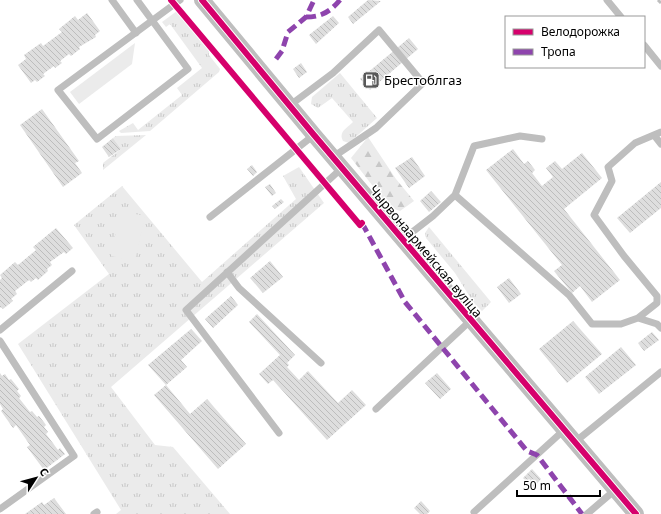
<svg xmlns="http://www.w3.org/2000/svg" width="661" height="514" font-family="'Noto Sans',sans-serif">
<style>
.grass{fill:url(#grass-tufts)}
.forest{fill:url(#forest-firs)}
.park{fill:#ebebeb}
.building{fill:url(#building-back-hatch)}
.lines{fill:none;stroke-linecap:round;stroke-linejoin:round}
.service{stroke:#bebebe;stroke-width:7}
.tertiary{stroke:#bebebe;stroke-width:16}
.rail{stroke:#bebebe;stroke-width:3;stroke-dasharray:6 2 1 2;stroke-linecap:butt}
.quiet{stroke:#8e44ad;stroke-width:5;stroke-dasharray:10 5;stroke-linecap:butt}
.cycleway-casing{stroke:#fff;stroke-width:8}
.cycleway{stroke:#d6006c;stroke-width:6}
.labels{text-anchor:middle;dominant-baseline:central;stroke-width:3;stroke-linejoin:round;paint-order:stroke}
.poi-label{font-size:13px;fill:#000;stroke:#fff;text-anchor:start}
.street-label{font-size:13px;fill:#000;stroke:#fff}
</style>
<defs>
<pattern id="grass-tufts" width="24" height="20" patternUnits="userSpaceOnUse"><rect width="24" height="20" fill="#ebebeb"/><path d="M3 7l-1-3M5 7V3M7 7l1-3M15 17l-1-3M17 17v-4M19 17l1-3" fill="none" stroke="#c8c8c8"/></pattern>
<pattern id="forest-firs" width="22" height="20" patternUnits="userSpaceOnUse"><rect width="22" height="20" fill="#ebebeb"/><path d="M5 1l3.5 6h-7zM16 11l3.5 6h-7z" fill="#c8c8c8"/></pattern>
<pattern id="building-back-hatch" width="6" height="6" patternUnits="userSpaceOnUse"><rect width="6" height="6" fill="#dedede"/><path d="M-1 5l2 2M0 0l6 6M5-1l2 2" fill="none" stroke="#bdbdbd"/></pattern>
</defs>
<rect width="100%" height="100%" fill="#fff"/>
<path class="grass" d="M177,11L209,51V55L220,69L219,72L150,131L121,133L119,131L133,123L138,130L182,95L177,88L202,68L170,24L166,27L162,22Z
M340,73L377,118L349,143L343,141C338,132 347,128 353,122L332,98L318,108L311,104L312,97Z
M146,135L103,170V163L121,149L113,138L116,136Z
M299,167L324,203L111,387L155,445L173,447L230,514H116L121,510L18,344L109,274L74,225L122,186L202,282L296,199L283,176Z
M429,227L491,302L482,311L473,302L455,273L426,238L425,233Z"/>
<path class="forest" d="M368,137L396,179L414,201L400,211L389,207L351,158Z"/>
<path class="park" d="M135,43L132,64L79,104L70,92Z
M120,211L145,216L135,261L111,256Z"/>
<path class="building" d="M368,0L381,1L353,24L348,17Z
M87,13L100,31L95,35L96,37L79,47L80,49L71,56L69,54L60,61L62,63L55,68L54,66L43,74L45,76L37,82L35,80L31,83L18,65L26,59L24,55L41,43L43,46L62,32L59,29L75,16L78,20Z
M333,16L339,23L316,44L309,35Z
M409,38L418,49L370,90L360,79Z
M301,63L307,72L299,78L293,69Z
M42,109L79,161L75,163L82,173L63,187L20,125Z
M113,138L121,149L109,157L102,147Z
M513,149L524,164L528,161L535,170L532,173L542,186L553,177L546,168L555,161L562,169L582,153L602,178L564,209L620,280L592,302L580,286L572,293L554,271L562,265L486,170Z
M412,157L425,176L409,188L395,168Z
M252,165L257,172L253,176L247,169Z
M661,182V208L630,233L617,218Z
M270,184L276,193L272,196L265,187Z
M431,191L441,202L429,212L420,201Z
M281,199L284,202L275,209L272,206Z
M56,228L73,248L66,254L64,252L50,262L52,265L47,269L48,271L38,280L36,278L31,282L29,280L15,291L17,294L11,299L13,301L3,309L1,307L0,308V280L2,278L0,275L15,262L18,265L36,250L33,247Z
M270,261L283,277L263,293L250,278Z
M509,278L521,294L509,303L497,287Z
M231,296L238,305L213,328L205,319Z
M257,314L295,355L287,363L289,365L287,367L299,380L308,371L338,403L352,390L366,405L327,440L273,380L268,384L259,374L280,355L249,322Z
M573,321L602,354L567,383L539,349Z
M191,329L202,341L181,360L187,367L166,385L148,365Z
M652,332L659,340L644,351L638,343Z
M621,347L636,365L599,394L585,377Z
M0,373L2,376L5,374L9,380L11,379L19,389L17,391L21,396L19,398L30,412L32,411L37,417L39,416L46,425L44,427L48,432L46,434L58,450L60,448L65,454L44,470L27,447L30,445L16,425L13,428L1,411L3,409L0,404Z
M437,373L451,389L440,399L425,383Z
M166,385L190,414L207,399L246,444L218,469L154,395Z
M532,469L541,479L533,488L523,478Z
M54,498L66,514H25L42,502L44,505Z
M421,501L430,511L427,514H420L414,508Z"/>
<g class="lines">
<path class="service" d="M112,0L136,33
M137,0L188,69L97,139L58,90L180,0
M607,0L621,17
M644,45L661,66
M289,106L333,73L379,30L423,83L376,128L333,157
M654,135L661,144
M455,195L569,295L592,324H621L638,318L657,324L661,328
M210,217L314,135
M402,240L433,216L455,195L474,146L520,136L542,139
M227,272L239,288L321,363
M638,318L657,303V296L624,256L594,215L612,181L608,167L635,143L661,132
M0,330L72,271
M0,341L74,456L0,509
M376,409L470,321
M279,433L186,310L342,168
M575,442L661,372
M474,512L564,430
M94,514L97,512
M587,514L615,490"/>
<path class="tertiary" d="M202,0L314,135L636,514"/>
<path class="rail" d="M658,0L661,3"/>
<path class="quiet" d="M306,17C321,17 330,12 340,0
M276,59L282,51L288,32L306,17L314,0
M362,223L405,302L527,451L537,455L582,514"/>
<defs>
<path id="cycleway" d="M171,0L360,225L362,223
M202,0L314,135L636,514"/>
</defs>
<use href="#cycleway" class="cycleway-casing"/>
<use href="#cycleway" class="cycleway"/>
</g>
<defs>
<symbol id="fuel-square" viewBox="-11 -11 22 22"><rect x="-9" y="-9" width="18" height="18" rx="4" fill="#595959" stroke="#fff"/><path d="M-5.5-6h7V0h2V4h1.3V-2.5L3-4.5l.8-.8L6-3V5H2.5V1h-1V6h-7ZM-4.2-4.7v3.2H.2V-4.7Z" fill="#fff"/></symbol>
</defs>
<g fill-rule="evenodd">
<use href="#fuel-square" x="361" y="70" width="20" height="20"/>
</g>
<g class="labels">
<g class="poi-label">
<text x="384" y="80">Брестоблгаз</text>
</g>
<g class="street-label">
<text transform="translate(426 251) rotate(50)">Чырвонаармейская вуліца</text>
</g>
</g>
<rect x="505" y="16" width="140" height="52" fill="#ffffff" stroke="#999999"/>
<rect x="513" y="29" width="20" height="6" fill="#d6006c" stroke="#999999"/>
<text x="541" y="36" font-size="12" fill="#000000">Велодорожка</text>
<rect x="513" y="49" width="20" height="6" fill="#8e44ad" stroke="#999999"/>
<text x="541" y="56" font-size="12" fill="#000000">Тропа</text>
<g transform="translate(36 478) rotate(54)" stroke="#ffffff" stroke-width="3" paint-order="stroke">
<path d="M0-3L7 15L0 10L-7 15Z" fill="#000000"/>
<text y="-6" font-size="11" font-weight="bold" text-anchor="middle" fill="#000000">С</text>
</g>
<path d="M517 490v6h83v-6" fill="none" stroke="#000000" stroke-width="2"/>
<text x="523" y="490" font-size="12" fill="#000000" stroke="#ffffff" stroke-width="3" paint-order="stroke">50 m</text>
</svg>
